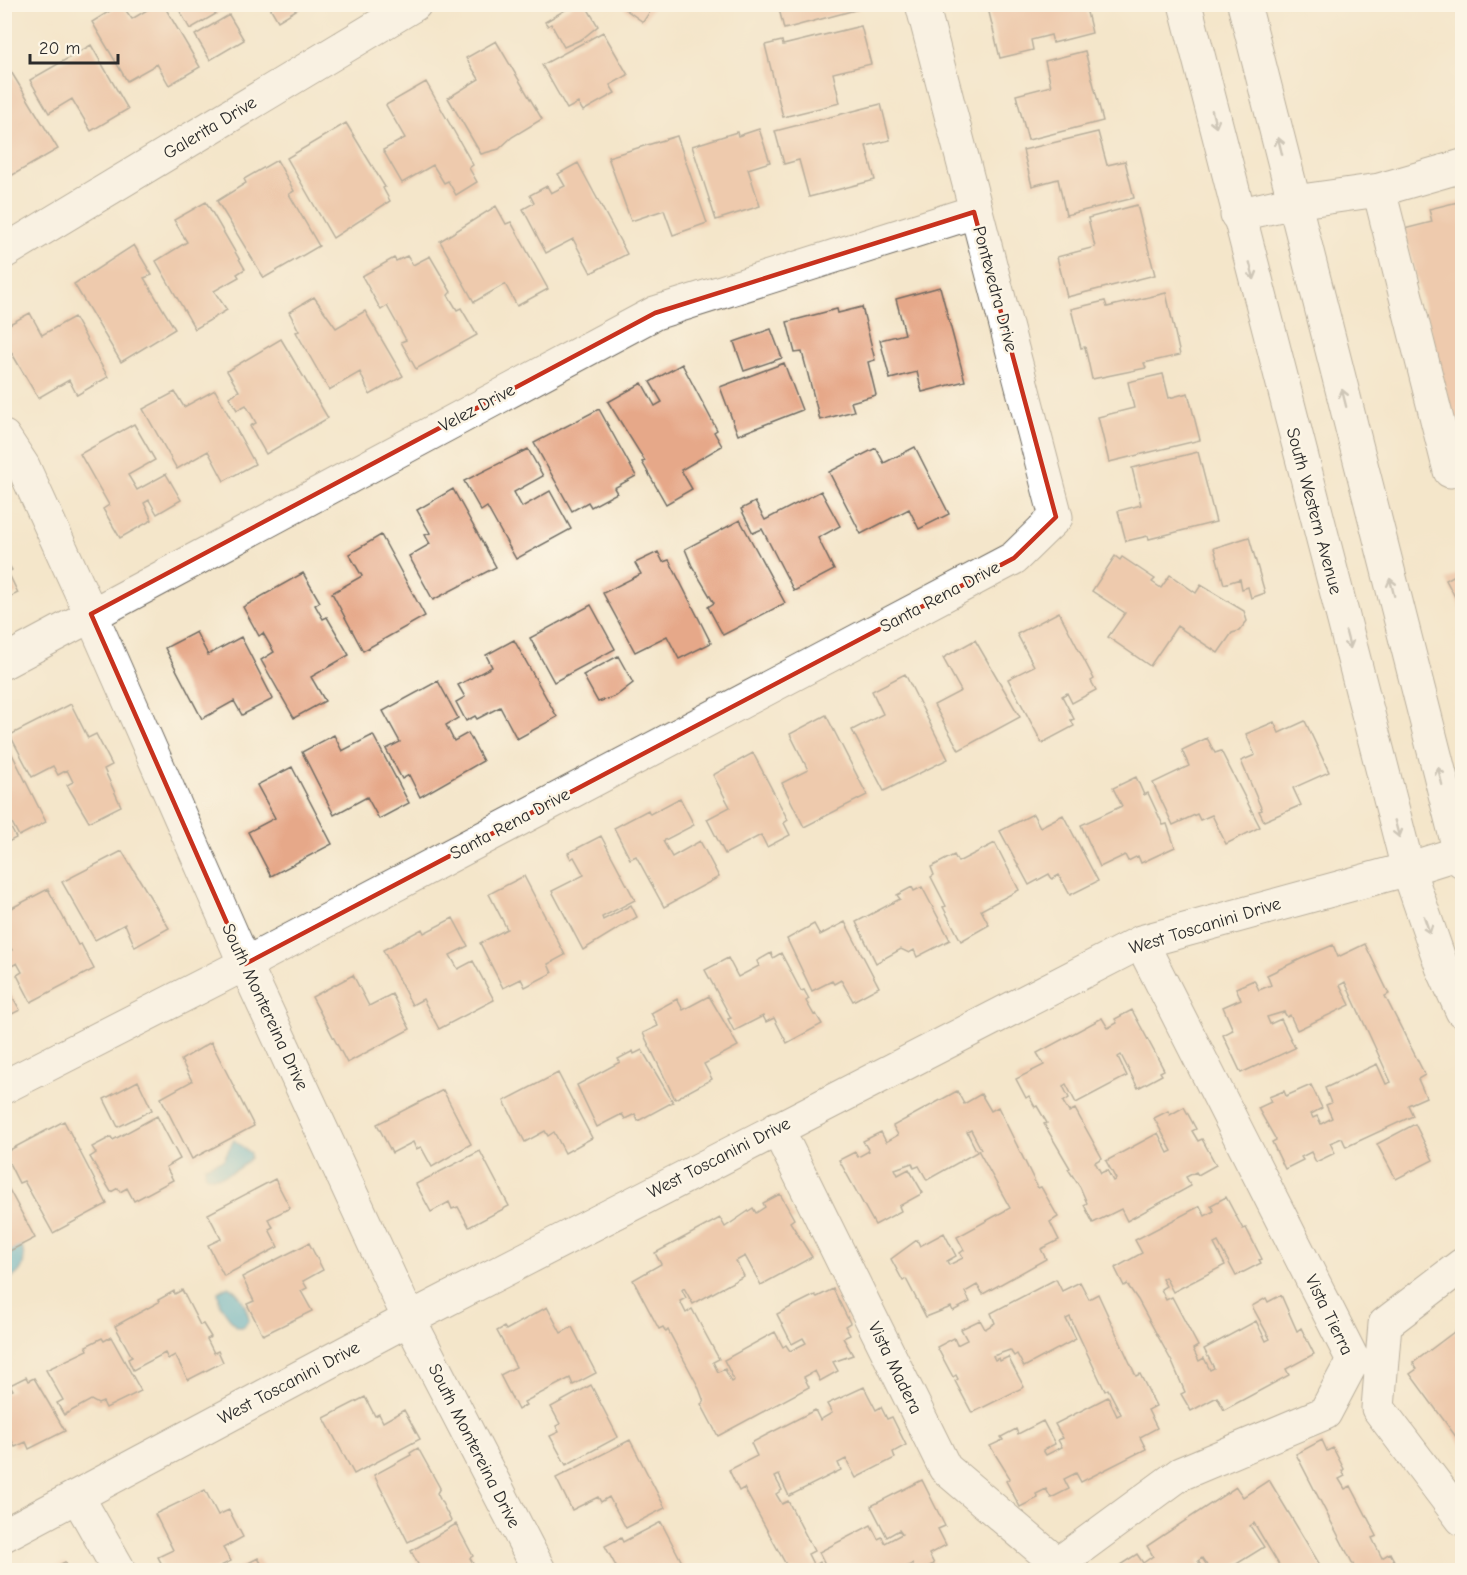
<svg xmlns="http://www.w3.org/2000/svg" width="1467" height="1575" font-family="'Comic Neue',sans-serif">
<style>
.water{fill:#4aaeca;stroke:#3a6c7a;stroke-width:1.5}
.building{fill:#e6a889}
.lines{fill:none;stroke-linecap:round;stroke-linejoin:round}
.minor-casing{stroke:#716c63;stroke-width:35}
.major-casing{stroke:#716c63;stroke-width:35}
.minor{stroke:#fff;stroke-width:33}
.major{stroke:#fff;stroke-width:33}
.oneway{stroke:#a0a0a0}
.marked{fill:none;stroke:#c8321e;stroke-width:4.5;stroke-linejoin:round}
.labels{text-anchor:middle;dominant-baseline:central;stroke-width:5;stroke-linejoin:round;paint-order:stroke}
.street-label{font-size:18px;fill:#2b2b2b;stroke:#fcf5e5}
</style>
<rect width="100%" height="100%" fill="#fcf5e5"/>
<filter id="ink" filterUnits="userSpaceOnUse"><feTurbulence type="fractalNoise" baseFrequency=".0167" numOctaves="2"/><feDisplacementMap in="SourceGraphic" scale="12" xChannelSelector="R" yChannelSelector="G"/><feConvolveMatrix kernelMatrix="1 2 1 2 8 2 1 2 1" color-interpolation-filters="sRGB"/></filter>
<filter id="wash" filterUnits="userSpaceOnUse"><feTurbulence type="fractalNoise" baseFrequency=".008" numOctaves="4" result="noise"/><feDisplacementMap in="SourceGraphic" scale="24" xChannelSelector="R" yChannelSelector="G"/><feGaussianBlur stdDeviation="1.35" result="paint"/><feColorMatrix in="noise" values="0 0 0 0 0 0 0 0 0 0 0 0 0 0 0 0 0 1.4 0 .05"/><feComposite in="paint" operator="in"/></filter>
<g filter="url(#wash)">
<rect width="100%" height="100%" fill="#f4e6cb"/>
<path class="water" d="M234,1140L250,1153V1158C242,1168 223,1179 209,1177L205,1174V1166L223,1160Z
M21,1243C27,1262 24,1274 5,1281L4,1259L10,1257L11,1250Z
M228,1286C240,1292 246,1306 249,1319L244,1327H236L220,1305L218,1292Z"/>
<g id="blocks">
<path class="building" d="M121,4L132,19L157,4H163L200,67L169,85L157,64L127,81L92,22Z
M176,4H233L190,29Z
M268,4H306L278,21Z
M575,4H585L598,26L582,39L564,47L551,24L548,26L545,22Z
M618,4H655L643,22Z
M987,4H1085L1092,33L1053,43L1051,35L1031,40L1033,50L1000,58Z
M778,5H858L859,9L784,29Z
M229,15L244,40L210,60L195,35Z
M861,26L871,64L833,73L840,103L783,117L765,45L782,41L783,45Z
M603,32L628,75L610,85L615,93L583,111L578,103L567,109L542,65Z
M496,41L542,119L512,137L499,149L481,154L448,98L479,79L466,58Z
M91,45L128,109L91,131L72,99L49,113L30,80Z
M1085,51L1103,121L1028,140L1016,95L1051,86L1045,61Z
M10,70L58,149L4,180V73Z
M426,82L473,165L469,168L477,182L456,195L448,181L444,183L433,165L402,183L383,150L405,138L386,105Z
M881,104L890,140L866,146L875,180L809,197L799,160L784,164L775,131Z
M346,123L385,187L383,188L390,201L333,238L287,158Z
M759,129L770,162L748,169L760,206L716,220L692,146L737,132L738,136Z
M1098,132L1107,165L1125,161L1134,198L1066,215L1058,179L1032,186L1023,150Z
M677,136L707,223L673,235L664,210L631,221L608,157Z
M277,160L294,191L289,194L319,246L264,278L217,201L246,183L244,179Z
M578,163L627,254L591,273L573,239L546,253L523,209L534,203L530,195L547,186L551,193L565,186L558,174Z
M1462,201V446L1460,447L1404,229L1432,222L1429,209Z
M206,202L245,269L237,274L239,277L214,291L227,310L195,329L156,261L187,242L174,220Z
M1137,205L1155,275L1067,297L1057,257L1095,247L1088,218Z
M496,206L506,224L511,222L548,289L517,306L505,284L474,302L440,241Z
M134,245L152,275L144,278L175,329L121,362L74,284Z
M407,256L413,265L430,256L451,292L448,295L457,310L461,308L477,335L416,369L401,342L406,340L387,306L381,310L362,276L394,258L396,261Z
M940,287L965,381L922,392L917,372L890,379L880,340L905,334L896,299Z
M1166,293L1180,355L1144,363L1146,368L1092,379L1085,347L1081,348L1071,309L1105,301L1107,307Z
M314,297L336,328L365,311L403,376L370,395L360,372L329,390L296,332L299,331L289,312Z
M862,307L875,360L868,362L876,395L851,402L854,411L820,420L802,352L795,353L787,322L837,309L838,313Z
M30,313L42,335L74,317L108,377L77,395L69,380L38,398L4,340V327Z
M771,329L782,358L744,371L734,342Z
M281,339L328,418L266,454L250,426L256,423L246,405L237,410L229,397L239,391L227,371Z
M784,363L802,410L738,435L720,387Z
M682,364L717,430L714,432L722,446L681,470L692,489L666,504L642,462L645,461L608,402L642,383L655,406L662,402L650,382Z
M1163,374L1169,398L1188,393L1200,440L1109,462L1098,417L1134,408L1128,382Z
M215,390L255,464L224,481L208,451L177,469L143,409L175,392L184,407Z
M599,409L636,476L614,488L617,493L591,507L588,502L572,511L534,443Z
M134,424L155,460L128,475L137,490L166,474L181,500L157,514L149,500L144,503L152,520L120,538L103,509L109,505L80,454Z
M915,447L949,514L919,529L909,509L861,534L829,472L876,448L884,463Z
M528,449L543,476L514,492L522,507L550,491L571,529L516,559L487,507L481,511L464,481Z
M1198,452L1216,522L1149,539L1148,536L1126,541L1118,511L1141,505L1132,468Z
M453,489L496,567L433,600L409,556L430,544L425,535L430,533L417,510Z
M821,491L840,526L818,538L834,570L794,591L762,529L753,533L741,509L755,502L765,520Z
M740,520L785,603L723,635L708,607L714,603L692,566L685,549Z
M381,535L425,616L363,651L332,593L362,576L349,554Z
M1249,537L1265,593L1251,598L1248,587L1242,589L1240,579L1224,584L1214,548Z
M658,552L663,562L669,560L711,643L679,659L667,636L635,652L603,593L641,574L635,563Z
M1115,556L1120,560L1122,557L1155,579L1152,582L1161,588L1170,575L1196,593L1201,585L1244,611L1247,621L1239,631L1232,633L1218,653L1177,626L1150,666L1108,637L1125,613L1092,591Z
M4,557L12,570L8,572L18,593L4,600Z
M1462,571V610L1446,580Z
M303,573L320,602L315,605L323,619L327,617L349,655L311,677L325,701L294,718L261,660L274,652L263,633L259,636L243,607Z
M591,605L615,649L554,682L530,638Z
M1059,612L1094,679L1091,681L1096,690L1072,703L1067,693L1062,696L1074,719L1071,720L1074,726L1042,743L1008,679L1034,666L1017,634Z
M196,632L208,655L241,637L273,699L242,715L234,701L202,719L165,648Z
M514,640L557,717L517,739L500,707L477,719L475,716L466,721L456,702L465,697L458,685L492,667L486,655Z
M975,640L1020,717L959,750L934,705L961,691L943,658Z
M618,656L633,683L616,696L598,702L583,675Z
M905,674L948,759L884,791L852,730L883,714L872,691Z
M438,681L458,718L446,725L454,741L468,733L483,761L420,797L409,775L402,779L386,749L400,742L383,711Z
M71,704L88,738L96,734L112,765L104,769L121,806L89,822L67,785L73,782L67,770L58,775L53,766L32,777L10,735Z
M826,715L867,795L804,827L782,783L808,770L790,734Z
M1305,721L1329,772L1293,788L1301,805L1264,821L1259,811L1262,810L1241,761L1255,755L1246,734L1274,722L1279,733Z
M334,735L342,751L373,735L409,803L379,819L367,797L334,815L302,752Z
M4,738L46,822L19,836L11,821L8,822L16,838L4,844Z
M1207,738L1215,753L1221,751L1260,827L1226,844L1212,815L1200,820L1197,814L1173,825L1153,783L1189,766L1182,750Z
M753,753L788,820L784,823L790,835L767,847L761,835L725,854L707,819L730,807L713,775Z
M292,767L332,844L271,876L248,832L275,818L257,785Z
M1136,777L1144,795L1148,793L1163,825L1167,824L1175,847L1141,863L1138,856L1128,861L1125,855L1100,867L1081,825L1122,806L1113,788Z
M680,798L694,825L663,841L672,857L700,841L719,877L664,907L636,856L630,859L614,828L648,810L650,814Z
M1033,814L1040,827L1063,815L1098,881L1070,895L1059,875L1052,879L1049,874L1029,885L1000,831Z
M601,836L635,900L602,917L603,920L631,905L637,917L583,950L552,891L584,875L574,857L571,859L568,853Z
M995,843L1019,890L981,910L989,925L961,941L943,907L946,906L931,877L934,875L931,867L954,855L958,862Z
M122,851L169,928L135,947L125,924L95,940L62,882Z
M524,876L565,955L548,964L552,973L525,987L521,979L503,988L480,943L507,929L489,894Z
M912,887L914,891L922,887L950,940L917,957L914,950L909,953L901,949L876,963L856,922L900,899L897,895Z
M48,889L78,945L81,944L94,969L31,1002L17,975L22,972L17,963L10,967L4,957V954L12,950L4,936V912Z
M453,918L468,946L450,955L458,969L473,961L494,1000L439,1029L423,999L412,1005L383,950L422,929L424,933Z
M845,922L879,987L853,1001L841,980L834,984L832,981L812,991L787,939L814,924L820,935Z
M1365,944L1389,994L1385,996L1425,1075L1418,1079L1426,1097L1408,1105L1413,1116L1346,1147L1342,1138L1330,1143L1335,1153L1316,1162L1311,1152L1301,1157L1303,1160L1285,1169L1272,1142L1276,1140L1258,1108L1271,1102L1269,1097L1284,1091L1286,1096L1311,1085L1322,1108L1311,1114L1313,1118L1317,1116L1321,1124L1332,1118L1326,1105L1331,1103L1325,1088L1377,1064L1386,1084L1391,1082L1345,982L1340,985L1350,1005L1297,1030L1290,1015L1287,1017L1284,1012L1267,1017L1270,1024L1281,1019L1295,1048L1241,1073L1223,1035L1233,1030L1223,1007L1241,999L1236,988L1254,980L1259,990L1271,985L1267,975L1307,956L1333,945L1338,957Z
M771,953L773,958L781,953L801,991L804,990L809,999L806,1001L814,1015L816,1014L822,1024L787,1043L774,1018L766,1022L763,1016L734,1031L728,1019L731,1018L705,970L728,958L738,977L759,966L757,961Z
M353,975L369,1006L392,994L410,1029L347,1063L312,997Z
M4,982L20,1010L4,1018Z
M709,996L738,1046L704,1064L712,1079L675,1099L643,1033L658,1026L651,1013L677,999L683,1010Z
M1132,1010L1164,1070L1160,1072L1162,1075L1138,1088L1121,1055L1118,1057L1127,1076L1076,1103L1066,1084L1063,1086L1069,1098L1063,1102L1069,1112L1075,1109L1102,1158L1095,1162L1101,1173L1107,1170L1113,1181L1116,1179L1106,1161L1158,1133L1168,1153L1172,1151L1154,1118L1168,1111L1170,1115L1184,1107L1196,1129L1192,1131L1198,1141L1202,1139L1216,1165L1198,1175L1196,1172L1186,1177L1191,1186L1127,1221L1121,1209L1093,1223L1084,1205L1087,1203L1080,1187L1068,1169L1070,1168L1044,1124L1047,1123L1037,1106L1035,1107L1029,1096L1026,1098L1016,1079L1044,1065L1037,1053L1102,1018L1108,1028L1117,1023L1115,1019Z
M211,1042L254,1126L192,1159L161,1098L192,1081L181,1060Z
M642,1050L673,1102L638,1121L635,1114L625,1119L622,1114L597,1127L577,1085L620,1062L618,1059L633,1051L634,1054Z
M558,1073L592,1138L565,1153L554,1132L548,1136L545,1131L525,1142L504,1101Z
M138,1081L152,1110L118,1127L104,1099Z
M443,1090L471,1144L432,1167L421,1147L416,1149L413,1142L392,1153L377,1124Z
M957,1091L964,1104L981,1094L991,1111L998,1107L1038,1188L1041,1187L1058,1217L1050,1222L1059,1240L1041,1249L1046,1259L983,1294L977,1285L965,1292L970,1302L953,1311L951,1307L926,1317L906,1279L903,1281L891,1259L917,1240L920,1246L944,1233L956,1256L947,1261L949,1265L963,1258L960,1253L964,1250L957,1237L1010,1208L978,1150L981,1149L971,1130L967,1132L977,1152L927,1180L919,1166L914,1168L912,1163L895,1169L898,1175L909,1169L923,1193L899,1206L901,1211L875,1225L839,1160L855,1152L858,1157L869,1151L863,1141L881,1132L886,1142L898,1135L893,1126Z
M157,1116L180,1159L166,1167L173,1180L134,1201L127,1188L120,1192L118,1188L111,1192L90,1157L96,1153L92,1147L111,1137L113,1140Z
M64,1121L107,1204L53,1233L24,1181L19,1183L4,1153Z
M1415,1124L1433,1160L1396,1179L1377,1144Z
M480,1151L509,1206L469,1227L458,1207L452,1209L449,1202L431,1212L416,1184Z
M275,1179L290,1208L268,1219L273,1227L269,1229L278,1247L224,1276L208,1245L221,1239L208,1214Z
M4,1180L35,1238L4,1254Z
M780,1194L794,1219L790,1222L812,1257L761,1285L745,1256L736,1261L744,1276L693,1304L684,1288L682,1290L686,1298L680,1301L686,1313L692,1309L719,1359L713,1362L718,1372L725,1369L731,1382L734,1380L724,1360L775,1332L783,1347L786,1345L790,1351L806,1343L803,1338L792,1344L777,1314L815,1295L817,1297L833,1289L850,1323L845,1326L850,1335L843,1338L853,1355L833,1362L838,1371L820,1381L815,1371L804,1377L809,1387L718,1436L701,1404L704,1402L698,1386L668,1330L666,1332L663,1327L659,1329L633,1280L661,1264L655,1253L720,1218L725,1227L753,1208L756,1213L765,1207L763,1203Z
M1226,1197L1243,1229L1246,1228L1262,1259L1259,1260L1261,1263L1236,1276L1218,1242L1214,1244L1225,1265L1173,1292L1165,1277L1162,1279L1166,1286L1161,1289L1166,1300L1172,1297L1198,1346L1193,1349L1199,1361L1204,1358L1210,1370L1214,1368L1204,1349L1256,1321L1266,1341L1270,1339L1252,1306L1266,1298L1268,1302L1281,1295L1297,1331L1301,1328L1314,1354L1286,1369L1289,1375L1224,1410L1217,1397L1191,1411L1181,1394L1185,1392L1172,1362L1138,1300L1127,1284L1124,1286L1115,1268L1142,1253L1135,1240L1200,1206L1205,1216L1214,1211L1211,1205Z
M309,1243L323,1270L303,1281L307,1288L301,1291L312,1311L263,1335L247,1304L254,1301L242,1277Z
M1056,1279L1062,1291L1080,1282L1089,1299L1098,1294L1136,1376L1140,1374L1156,1406L1148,1410L1157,1428L1140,1437L1146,1449L1081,1482L1076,1473L1064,1479L1069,1489L1051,1498L1046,1489L1036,1494L1038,1498L1020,1507L1006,1481L1010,1478L990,1446L1003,1440L1001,1437L1016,1429L1018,1434L1043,1421L1055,1444L1043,1450L1046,1455L1062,1447L1058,1440L1063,1438L1055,1424L1108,1397L1117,1416L1121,1414L1108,1389L1105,1391L1070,1317L1066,1319L1076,1339L1024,1367L1017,1354L1014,1356L1010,1350L993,1356L995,1360L999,1358L1000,1361L1008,1357L1024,1387L972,1413L955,1381L958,1379L956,1375L953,1377L937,1347L954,1338L957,1345L967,1340L961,1329L980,1320L985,1329L995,1323L991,1313Z
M182,1290L200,1325L203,1324L211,1337L207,1339L214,1353L218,1351L223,1362L188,1380L175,1355L168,1359L165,1353L133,1370L128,1359L132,1357L115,1326L159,1302L158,1300L174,1291L175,1294Z
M547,1307L561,1333L572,1327L596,1373L573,1385L570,1378L524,1402L526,1405L518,1410L500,1375L516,1367L497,1331L504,1327L506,1330Z
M1462,1326V1445L1410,1374L1417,1369L1413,1363Z
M111,1337L141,1391L106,1408L103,1402L98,1404L91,1400L64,1415L57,1403L63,1400L46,1370L88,1350L86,1346L102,1338L104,1341Z
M26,1377L28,1381L34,1378L65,1431L29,1449L26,1442L15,1447L12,1441L4,1445V1394L13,1390L10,1385Z
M591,1385L618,1437L566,1465L550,1436L559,1432L556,1426L560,1424L551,1407Z
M864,1387L876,1410L881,1407L887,1419L892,1417L906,1445L893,1452L895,1458L856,1478L846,1459L838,1463L841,1470L789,1496L779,1475L775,1477L782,1490L776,1494L782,1504L788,1501L814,1551L808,1554L814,1566L820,1562L824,1570H789L744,1488L739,1491L729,1470L757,1456L751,1443L815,1410L820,1420L832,1413L827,1404Z
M365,1397L375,1416L379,1414L383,1422L404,1410L420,1439L354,1474L324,1418Z
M630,1440L665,1508L626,1528L609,1497L601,1502L598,1497L572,1510L556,1478Z
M1322,1440L1327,1451L1333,1448L1344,1469L1342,1471L1345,1476L1339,1479L1345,1489L1351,1486L1377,1536L1372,1538L1382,1558L1390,1553L1399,1570H1356L1296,1454Z
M418,1448L440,1488L437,1493L451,1521L408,1542L374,1475L411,1455L410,1453Z
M922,1480L945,1526L938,1529L946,1545L929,1554L934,1564L921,1570H915L912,1564L899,1570H828L819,1552L871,1525L878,1539L882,1537L885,1543L902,1534L899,1530L887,1537L871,1506Z
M1269,1480L1323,1570H1282L1254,1523L1250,1526L1264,1547L1227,1570H1210L1202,1558L1198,1561L1204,1570H1123L1120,1565L1137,1554L1143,1563L1153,1556L1147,1546L1236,1487L1243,1497Z
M205,1490L218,1515L229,1510L243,1537L223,1548L231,1561L213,1570H165L158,1557L173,1550L155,1514Z
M661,1522L686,1570H618L605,1546L621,1538L623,1542Z
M456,1524L473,1556L470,1558L476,1569L421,1570L411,1551Z
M258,1558L265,1570H235Z
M65,1562L70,1570H48Z"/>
</g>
</g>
<g filter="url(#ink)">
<use href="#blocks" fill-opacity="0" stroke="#716c63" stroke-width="1.5"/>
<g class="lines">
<defs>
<path id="minor" d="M1379,190L1450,471L1462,469
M1237,215L1294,202L1379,190L1462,166
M4,252L415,4
M4,437L23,466L91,614L245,964L409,1319L539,1570
M4,662L655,313L974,212
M4,1087L245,964L1014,558L1056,517L922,4
M777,1128L945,1468L1058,1564L1063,1570
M1462,1265L1385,1324L1378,1408L1462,1519
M77,1496L119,1570
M4,1535L409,1319L1141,942L1408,869L1462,852
M1058,1564L1180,1474L1325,1413L1353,1360L1141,942"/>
<path id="major" d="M1185,4L1408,869L1442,967L1462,1011
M1244,4L1462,861"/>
</defs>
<use href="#minor" class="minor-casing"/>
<use href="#major" class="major-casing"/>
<use href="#minor" class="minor"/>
<use href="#major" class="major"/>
</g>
<defs><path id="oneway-shaft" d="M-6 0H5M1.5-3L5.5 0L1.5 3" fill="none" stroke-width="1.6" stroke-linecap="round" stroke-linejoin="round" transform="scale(1.5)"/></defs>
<g class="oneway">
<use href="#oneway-shaft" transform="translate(1214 119) rotate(76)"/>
<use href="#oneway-shaft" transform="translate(1280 146) rotate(-104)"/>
<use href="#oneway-shaft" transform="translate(1252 271) rotate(75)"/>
<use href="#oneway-shaft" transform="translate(1344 398) rotate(-104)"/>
<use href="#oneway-shaft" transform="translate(1392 587) rotate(-104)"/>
<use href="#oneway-shaft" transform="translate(1348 640) rotate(75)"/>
<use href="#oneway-shaft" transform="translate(1440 776) rotate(-104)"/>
<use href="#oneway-shaft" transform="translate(1397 829) rotate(75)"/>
<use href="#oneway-shaft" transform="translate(1427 925) rotate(71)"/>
</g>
</g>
<path d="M0 0H1467V1575H0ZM974,212L1056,517L1014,558L245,964L91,614L655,313Z" fill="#f4e6cb" fill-opacity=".55" fill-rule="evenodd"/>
<path class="marked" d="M974,212L1056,517L1014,558L245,964L91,614L655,313Z"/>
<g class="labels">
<g class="street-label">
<text transform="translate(210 128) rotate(-31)">Galerita Drive</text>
<text transform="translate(995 289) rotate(75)">Pontevedra Drive</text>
<text transform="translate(477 408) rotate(-28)">Velez Drive</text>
<text transform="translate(1314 511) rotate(75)">South Western Avenue</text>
<text transform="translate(940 597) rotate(-28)">Santa Rena Drive</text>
<text transform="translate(510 824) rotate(-28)">Santa Rena Drive</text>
<text transform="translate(1205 926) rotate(-17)">West Toscanini Drive</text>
<text transform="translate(265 1007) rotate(65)">South Montereina Drive</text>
<text transform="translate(719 1158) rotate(-27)">West Toscanini Drive</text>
<text transform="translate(1329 1315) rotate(64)">Vista Tierra</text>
<text transform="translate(895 1368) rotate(64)">Vista Madera</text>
<text transform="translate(289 1383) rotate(-28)">West Toscanini Drive</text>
<text transform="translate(474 1446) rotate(63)">South Montereina Drive</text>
</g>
</g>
<rect width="1467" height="1575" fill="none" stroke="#fcf5e5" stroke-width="24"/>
<path d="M30 54v9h88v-9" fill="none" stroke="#2b2b2b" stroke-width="3"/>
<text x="39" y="54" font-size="18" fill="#2b2b2b" stroke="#fcf5e5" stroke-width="4.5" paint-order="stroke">20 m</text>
</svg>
